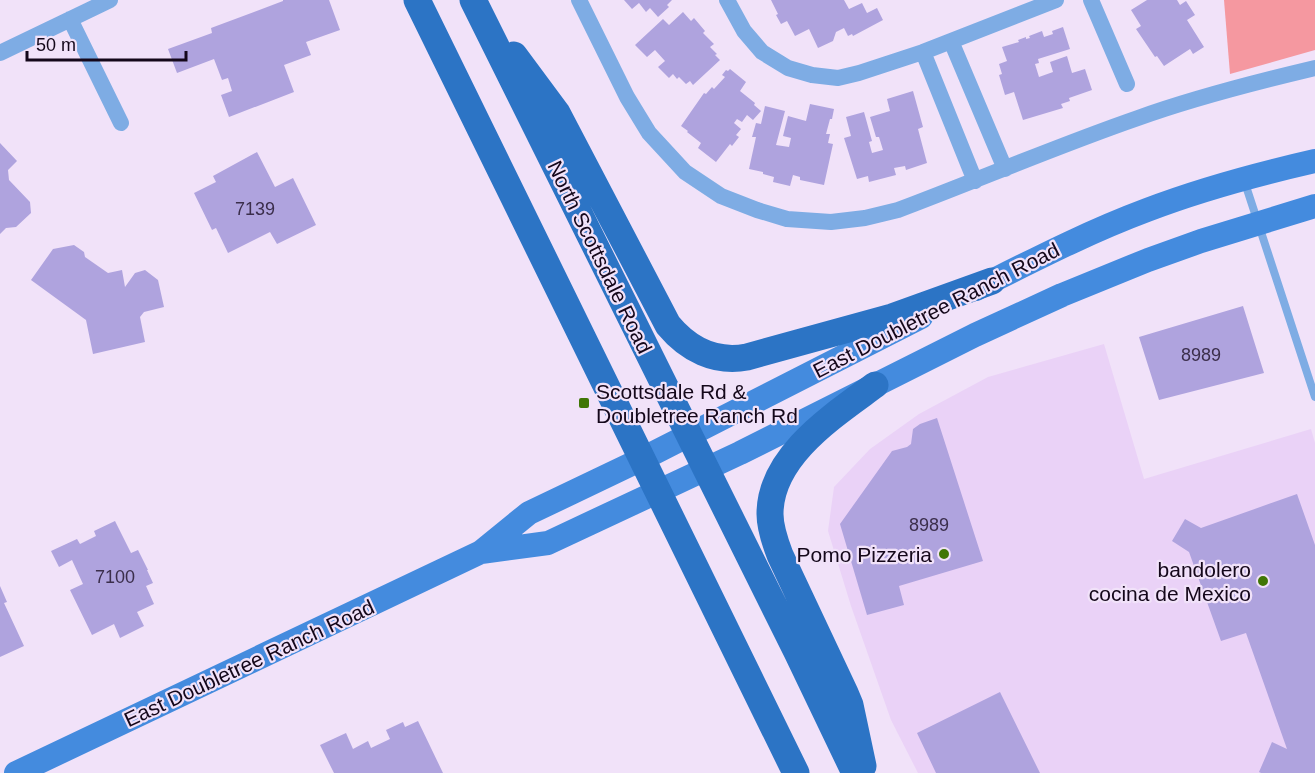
<svg xmlns="http://www.w3.org/2000/svg" width="1315" height="773" font-family="Arial,sans-serif">
<style>
.built{fill:#ead2f7}
.green{fill:#f598a0}
.building{fill:#afa3de}
.lines{fill:none;stroke-linecap:round;stroke-linejoin:round}
.service{stroke:#7eace4;stroke-width:8}
.minor{stroke:#7eace4;stroke-width:16}
.secondary{stroke:#448bde;stroke-width:24}
.primary{stroke:#2c74c5;stroke-width:27}
.poi-dot{fill:#407605;stroke:#f1e2f9;stroke-width:2}
.labels{text-anchor:middle;dominant-baseline:central;stroke-width:4.5;stroke-linejoin:round;paint-order:stroke}
.number-label{font-size:18px;fill:#3b2e4b}
.street-label{font-size:21px;fill:#14071a;stroke:#f1e2f9}
.poi-label{font-size:21px;fill:#14071a;stroke:#f1e2f9;text-anchor:end}
</style>
<rect width="100%" height="100%" fill="#f1e2f9"/>
<path class="built" d="M1104,344L1144,479L1311,429L1315,443V773H918L891,720L851,606L828,531L834,487L870,449L919,414L988,377Z"/>
<path class="green" d="M1224,0H1315V50L1230,74Z"/>
<path class="building" d="M283,0H329L340,30L306,42L311,55L284,65L294,92L229,117L221,95L232,91L228,78L222,80L214,59L177,73L168,49L212,33L211,28L283,1Z
M624,0H672L667,5L669,7L658,17L650,8L646,12L639,3L632,9Z
M771,0H844L849,9L862,3L867,13L877,8L883,20L853,36L852,34L848,36L844,28L836,32L833,41L818,48L809,29L795,36L787,21L781,24L776,15L778,14Z
M1147,0H1177L1180,5L1186,1L1195,15L1187,20L1204,47L1193,54L1190,49L1164,66L1157,56L1155,57L1136,29L1141,26L1131,10Z
M683,12L691,21L694,18L705,31L703,33L714,44L710,47L717,54L715,55L720,60L693,85L690,81L686,84L679,77L677,79L673,74L669,78L658,67L665,61L655,50L647,57L635,45L663,19L669,25Z
M1063,27L1070,49L1038,59L1039,63L1035,64L1039,77L1053,72L1050,62L1067,56L1072,73L1085,69L1092,90L1069,98L1070,101L1061,104L1063,108L1023,120L1014,92L1005,95L999,75L1002,74L999,64L1007,61L1002,47L1019,42L1018,40L1026,37V39L1030,38L1029,36L1042,31L1044,37L1053,34L1052,31Z
M730,69L746,82L740,91L755,103L754,105L761,111L753,120L747,115L742,122L737,119L734,123L741,129L736,135L739,137L732,146L730,144L716,162L698,148L701,143L687,132L688,131L681,126L704,93L706,94L712,87L714,89L725,77L722,75L726,70L728,71Z
M913,91L923,127L918,129L927,163L906,170L905,166L894,168L896,175L869,182L868,176L857,179L844,138L851,136L846,117L864,112L872,141L869,142L872,153L883,150L879,137H876L870,117L890,111L887,99Z
M810,104L834,109L832,119H830L826,134H830L828,143L833,144L824,185L800,180V177L793,175L790,186L773,182L774,177L763,174V172L749,169L756,137H752L756,123L761,124L765,106L785,111L776,145L789,147L791,138L783,136L788,116L806,121Z
M0,143L17,161L8,170L9,180L30,202L31,213L16,227L6,228L0,234Z
M257,152L275,187L293,178L316,225L277,244L270,232L228,253L216,228L212,230L194,193L216,182L213,176Z
M74,245L84,252L85,257L108,273L122,270L125,287L135,273L145,270L158,280L164,307L144,312L140,317L145,342L93,354L86,320L31,280L53,249Z
M1243,306L1264,373L1159,400L1139,337Z
M937,418L983,561L899,586L904,605L867,615L840,524L892,451L907,447L911,444L913,429L920,424Z
M1297,494L1315,545V773H1261L1259,772L1272,742L1287,749L1246,633L1221,641L1189,552L1172,541L1185,519L1201,528Z
M115,521L131,553L138,550L148,570H147L153,583L146,586L154,604L137,612L144,626L120,638L114,624L92,635L70,590L83,584L72,560L59,567L51,551L77,539L80,544L96,536L94,531Z
M0,586L7,602L4,603L24,646L0,657Z
M1000,692L1040,773H936L917,733Z
M418,721L443,773H334L320,745L346,733L353,749L368,741L371,748L390,739L386,730L403,722L405,727Z"/>
<g class="lines">
<path class="service" d="M1244,180L1315,397"/>
<path class="minor" d="M579,0L627,97L649,133L685,172L721,196L757,210L787,219L831,222L865,218L898,210C978,180 1057,146 1138,118C1196,97 1256,82 1315,68
M727,0L744,31L762,52L788,68L812,75L838,78L859,73L923,52L1056,0
M1091,0L1127,84
M70,19L121,123
M951,41L1005,169
M923,52L975,181
M0,53L110,0"/>
<path class="secondary" d="M976,289C1032,261 1088,232 1147,210C1202,189 1258,174 1315,161
M481,552L548,543L740,453L975,335L1062,295L1148,260L1201,241L1315,206
M16,773L481,552L529,513L642,459L921,317"/>
<path class="primary" d="M417,0L796,773
M473,0L797,652L855,773
M514,55L557,113L668,325C688,349 715,363 747,357L892,317L992,281
M863,766L850,705L845,693L780,555C775,542 770,528 770,514C770,456 833,416 875,385"/>
</g>
<g class="poi-dot">
<rect x="578" y="397" width="12" height="12" rx="3"/>
<circle cx="944" cy="554" r="6"/>
<circle cx="1263" cy="581" r="6"/>
</g>
<g class="labels">
<g class="number-label">
<text x="255" y="209">7139</text>
<text x="1201" y="355">8989</text>
<text x="929" y="525">8989</text>
<text x="115" y="577">7100</text>
</g>
<g class="street-label">
<text transform="translate(600 257) rotate(64)">North Scottsdale Road</text>
<text transform="translate(936 310) rotate(-27)">East Doubletree Ranch Road</text>
<text transform="translate(249 663) rotate(-25)">East Doubletree Ranch Road</text>
</g>
<g class="poi-label">
<text x="596" y="391" text-anchor="start">Scottsdale Rd &amp;<tspan x="596" dy="24">Doubletree Ranch Rd</tspan></text>
<text x="932" y="554">Pomo Pizzeria</text>
<text x="1251" y="569">bandolero<tspan x="1251" dy="24">cocina de Mexico</tspan></text>
</g>
</g>
<path d="M27 51v9h159v-9" fill="none" stroke="#14071a" stroke-width="3"/>
<text x="36" y="51" font-size="18" fill="#14071a" stroke="#f1e2f9" stroke-width="4.5" paint-order="stroke">50 m</text>
</svg>
